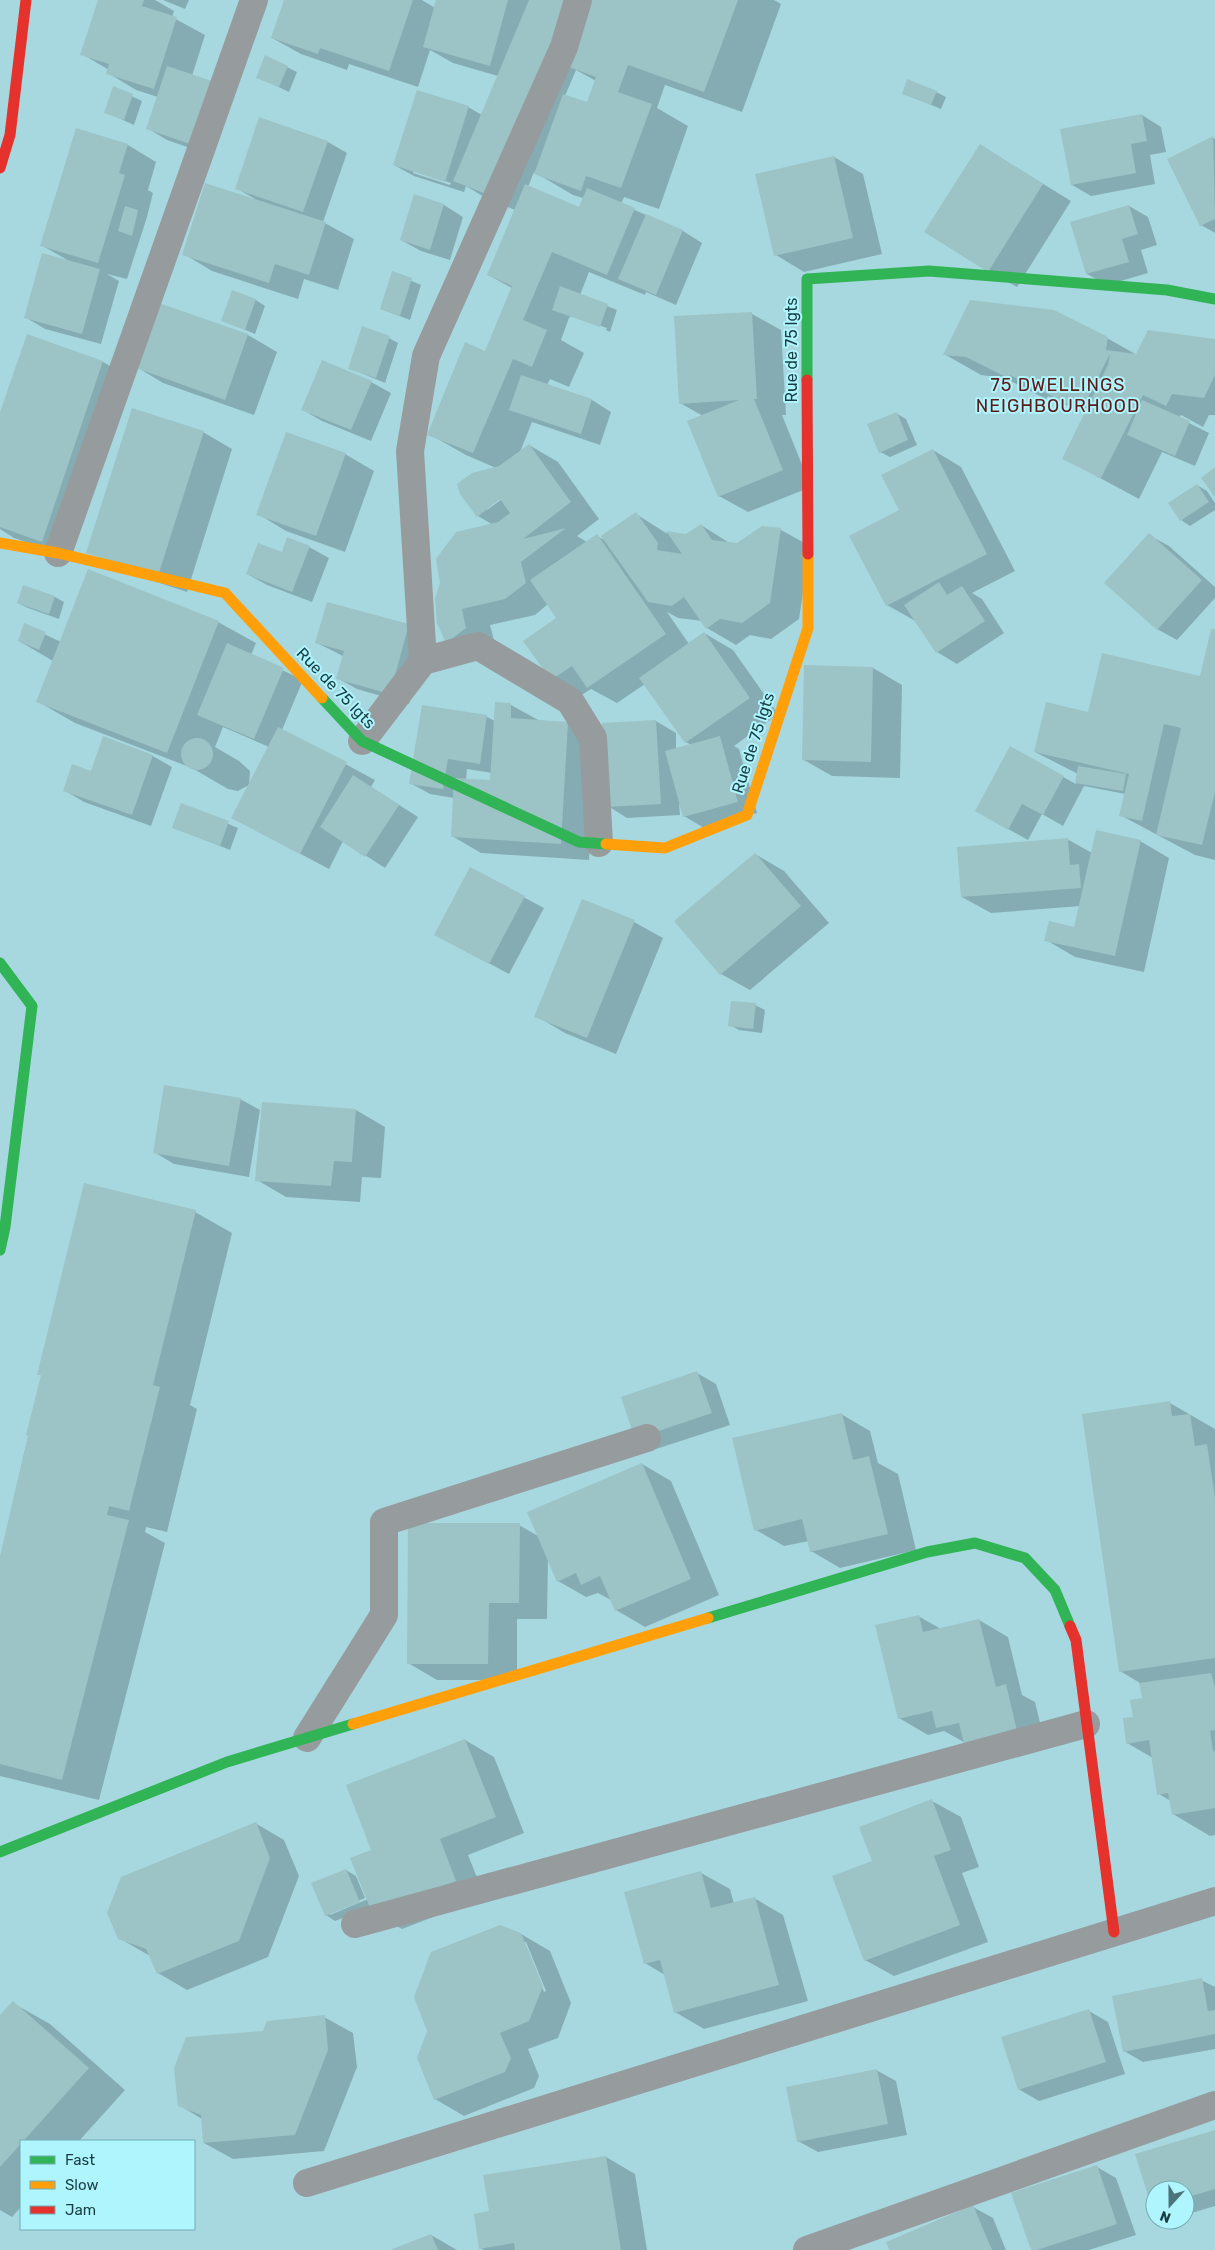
<svg xmlns="http://www.w3.org/2000/svg" width="1215" height="2250" font-family="Rubik,sans-serif">
<style>
.shadow{fill:#0003;fill-rule:evenodd}
.building{fill:#9cc3c5}
.lines{fill:none;stroke-linecap:round;stroke-linejoin:round}
.street{stroke:#969c9d;stroke-width:28}
.fast{stroke:#30b455;stroke-width:11}
.slow{stroke:#ff9f0a;stroke-width:11}
.jam{stroke:#e5322d;stroke-width:11}
.labels{text-anchor:middle;dominant-baseline:central;stroke-width:4;stroke-linejoin:round;paint-order:stroke}
.street-label{font-size:16px;fill:#183e43;stroke:#aff5fe}
.neighbourhood-label{font-size:18px;letter-spacing:1px;fill:#5e1a17;stroke:#aff5fe}
</style>
<rect width="100%" height="100%" fill="#a7d8e0"/>
<path class="shadow" d="M99,0H155L174,11L172,17L205,35L192,76L213,156L167,140L147,128L158,97L136,90L108,73L109,70L82,54Z
M163,0H189L185,9Z
M285,0H422L435,8L437,0H774L781,4L742,112L665,85L657,108L688,126L659,209L624,197L621,204L683,231L702,243L676,305L646,292L645,295L589,272L580,295L617,310L610,332L606,330L607,328L571,316L569,318L561,340L584,353L569,387L550,379L547,385L592,400L611,412L600,445L532,422L520,452L529,445L558,462L599,519L577,536L587,542L597,536L606,541L636,514L666,533L687,535L701,525L731,544L737,545L781,530L810,546L799,619L771,639L750,635L736,645L707,628L702,621L678,618L667,612L689,644L704,633L733,650L778,714L734,746L739,749L757,813L704,828L684,816L679,803L680,815L627,818L608,806L656,721L676,733V749L691,745L686,742L645,684L617,703L591,689L580,696L552,679L558,618L548,604L535,615L490,625L495,644L447,642L493,525L478,516L496,468L466,455L429,434L486,352L512,288L488,275L515,210L484,197L466,186L464,192L414,176L394,165L468,107L482,115L498,76L453,63L430,50L418,87L349,64L347,70L301,54L272,38ZM576,70L596,81L587,104L565,96ZM413,171L451,183L450,185L413,173ZM534,172L573,195L583,198L579,208L528,187ZM504,494L506,496L487,510V507Z
M266,57L297,72L289,92L258,77Z
M114,88L142,101L134,125L105,112Z
M936,92L946,97L941,109L903,93Z
M1142,115L1161,127L1166,152L1150,155L1155,184L1091,196L1072,185Z
M77,130L128,145L156,162L148,190L153,193L147,217L127,279L107,274L119,281L101,344L45,329L25,317L69,261L41,245Z
M1213,138L1215,139V233L1201,225L1169,160Z
M328,142L347,153L323,222L354,239L338,290L304,279L298,299L212,271L184,254L255,199L236,188Z
M980,145L1071,201L1017,287L988,271Z
M834,157L863,174L882,254L804,272L776,255Z
M415,196L444,205L463,217L450,260L421,251L401,240Z
M1129,206L1148,217L1157,245L1141,250L1148,273L1107,285L1087,274Z
M393,273L421,285L410,320L381,309Z
M256,300L265,306L255,334L222,320Z
M157,303L248,335L277,352L254,415L163,383L135,366Z
M752,314L781,330L786,415H782L811,487L748,512L719,496L703,416L680,403Z
M28,336L103,362L132,378L71,557L14,538L0,529V415Z
M389,338L398,343L385,383L349,368Z
M1107,338L1137,355L1215,340V415H1209L1203,427L1181,415L1179,418L1209,433L1195,466L1162,452L1139,499L1063,458L1085,414L1048,396L1046,399L1005,378L981,375L944,354Z
M371,382L391,393L371,441L322,421L303,410Z
M896,413L906,419L917,445L890,457L880,452Z
M203,432L232,449L187,592L117,569Z
M933,450L961,467L1015,571L972,593L982,599L1004,633L957,664L937,652L917,622L887,605L901,511Z
M345,454L374,471L345,552L286,531L258,514Z
M1197,485L1207,491L1215,503V510L1190,526L1181,520Z
M1149,535L1169,546L1215,587V598L1177,640L1157,629Z
M309,547L329,558L312,602L267,585L247,574L282,553Z
M24,587L55,597L64,602L59,619L28,608L18,603Z
M328,603L428,637L409,704L357,689L337,678L343,656L317,643Z
M218,622L256,643L251,655L303,680L282,730L375,780L371,787L418,817L385,868L343,841L329,869L233,818L269,747L223,727L215,747L239,761L250,771L249,785L238,791L228,789L192,768L75,723L37,701L53,661L19,641L25,625L61,642Z
M1215,631V860L1195,855L1120,815L1125,794L1084,786L1063,826L1042,814L1028,840L976,811L1063,777L1076,784L1078,774L1035,752L1089,714L1201,678Z
M873,668L902,685L900,778L832,776L804,760Z
M511,705L540,721L567,723L596,740L589,860L481,853L452,836L454,798L430,794L410,783L423,706L487,717L495,721ZM467,769L492,773L491,781L466,780Z
M151,755L172,767L151,826L84,802L64,790L91,773Z
M181,804L238,828L230,850L173,827Z
M1067,839L1092,853L1140,841L1169,858L1144,972L1075,957L1046,940L1075,929L1080,906L991,913L962,897Z
M755,854L784,871L829,923L750,990L721,974Z
M471,869L544,908L509,974L455,945Z
M634,922L663,938L616,1054L565,1033L536,1016Z
M755,1005L765,1010L762,1033L739,1030L730,1025Z
M240,1099L260,1110L249,1177L174,1164L154,1152Z
M263,1103L356,1110L385,1127L381,1178L362,1177L360,1202L286,1197L257,1180Z
M195,1212L232,1233L190,1405L197,1409L167,1532L146,1527L145,1532L165,1543L99,1800L0,1776V1559L42,1376L39,1374Z
M697,1373L716,1384L730,1425L656,1449L636,1438Z
M1170,1403L1215,1429V1835L1210,1836L1173,1814L1171,1801L1159,1794L1153,1758L1127,1743L1134,1718L1143,1699L1140,1683L1120,1671Z
M841,1414L870,1431L878,1463L898,1474L916,1550L840,1568L811,1551L809,1541L784,1546L756,1530Z
M642,1464L671,1481L719,1595L645,1627L616,1610L611,1600L598,1593L586,1597L558,1581L548,1558L547,1619H517V1680H437L408,1663L519,1525L538,1536Z
M918,1616L941,1629L979,1620L1008,1637L1022,1695L1035,1702L1046,1747L994,1759L944,1731L928,1735L899,1718Z
M465,1740L494,1757L524,1833L468,1855L485,1897L402,1929L373,1913L370,1907L335,1921L326,1915L346,1870L356,1876L365,1898L330,1912V1915L368,1899L373,1850Z
M932,1801L961,1817L979,1867L962,1873L988,1942L894,1976L865,1960L873,1862Z
M255,1823L284,1840L299,1876L268,1957L187,1990L158,1973L150,1956L119,1938Z
M701,1873L730,1889L734,1904L754,1898L783,1915L808,2001L704,2029L675,2012L665,1975L645,1963Z
M521,1934L550,1951L571,2003L558,2038L528,2049L539,2076L534,2088L464,2116L435,2099ZM524,1942H526L546,1991L544,1992Z
M1201,1980L1215,1987V2049L1143,2062L1124,2051Z
M13,2003L50,2024L125,2090L79,2141H21V2207L12,2217L0,2210V2017Z
M1089,2011L1108,2022L1125,2074L1039,2101L1020,2090L1002,2038Z
M324,2017L353,2033L357,2067L324,2151L233,2159L204,2143L202,2119L179,2105L264,2032Z
M876,2070L896,2081L907,2135L818,2152L798,2141Z
M1215,2132V2206L1185,2215V2190H1155V2209L1153,2207L1137,2155Z
M606,2157L635,2174L647,2250H484L480,2248L490,2212Z
M1097,2167L1116,2178L1136,2235L1089,2250H1032Z
M973,2207L993,2218L1006,2250H890Z
M431,2235L457,2250H393Z"/>
<path class="building" d="M98,0H144L142,6L177,17L154,89L106,74L109,64L80,55Z
M284,0H413L389,71L320,48L318,54L271,38Z
M436,0H508L490,66L423,47Z
M529,0H569L489,195L453,181Z
M590,0H738L704,92L628,65L618,92L652,104L621,188L586,176L581,191L534,174L563,94L587,102L596,77L566,66Z
M265,55L288,66L279,87L256,78Z
M167,66L215,82L193,145L146,129Z
M907,79L937,91L931,105L902,94Z
M113,86L133,94L124,120L104,113Z
M417,90L469,106L445,182L393,165Z
M1142,114L1147,141L1131,144L1136,173L1071,185L1060,129Z
M259,117L328,141L303,212L235,189Z
M76,128L128,144L119,173L125,175L98,263L40,246Z
M1213,136L1215,219L1200,226L1167,159Z
M980,144L1043,184L988,272L924,232Z
M834,156L853,238L774,256L755,174Z
M205,183L326,222L309,275L275,264L269,283L182,255Z
M525,184L579,207L587,188L635,208L607,275L552,252L523,320L547,330L532,367L513,359L473,453L427,435L465,342L485,351L512,286L487,275Z
M414,194L444,204L430,250L400,240Z
M1129,205L1138,234L1122,239L1129,262L1086,274L1070,222Z
M125,206L138,210L132,236L118,231Z
M646,214L683,230L656,295L618,279Z
M42,253L100,269L82,334L24,318Z
M392,271L412,278L400,316L380,309Z
M560,286L608,304L600,327L552,310Z
M232,290L256,299L245,330L221,321Z
M970,300L1054,310L1108,337L1106,350L1136,354L1148,330L1215,339V375L1204,398L1172,394L1166,406L1143,395L1101,478L1062,459L1108,365L1110,354L1081,411L1010,375L1008,378L966,357L943,355Z
M156,302L248,334L225,400L133,367Z
M752,312L757,399H754L783,470L718,497L687,421L739,400L679,404L674,316Z
M362,326L390,336L376,378L348,369Z
M27,334L103,361L42,542L0,527V412Z
M322,360L372,381L351,430L301,410Z
M521,375L592,399L581,434L509,410Z
M1142,400L1190,421L1175,456L1127,435Z
M132,408L204,431L158,576L86,553Z
M897,412L908,440L879,453L867,424Z
M286,432L346,453L316,536L256,515Z
M529,444L571,502L523,539L566,528L521,562L526,583L505,599L462,609L466,628L446,643L437,623L435,598L440,583L436,559L456,532L498,522L510,513L500,499L477,517L460,494L457,484L472,473L499,466Z
M933,449L987,554L886,606L849,536L899,510L881,475Z
M1215,467V497L1201,478Z
M1197,484L1209,502L1180,521L1168,503Z
M636,512L658,543L657,550L682,554L666,531L686,534L701,524L712,540L737,543L762,526L781,528L770,603L742,623L720,619L706,629L684,597L672,606L648,602L601,536Z
M1149,533L1202,580L1157,630L1104,583Z
M597,534L666,634L587,688L572,666L551,680L523,641L556,618L530,580Z
M287,537L310,546L292,592L246,574L258,543L282,552Z
M88,569L219,621L167,753L36,702Z
M939,582L947,595L962,586L985,621L936,653L904,605Z
M23,585L55,596L49,614L17,603Z
M327,602L409,624L390,694L336,679L344,651L315,643Z
M24,623L46,632L39,650L18,641Z
M1211,629H1215V792L1202,845L1156,835L1181,728L1164,724L1142,821L1119,816L1129,774L1034,752L1046,702L1088,712L1102,653L1200,676Z
M704,632L750,698L685,743L639,678Z
M227,643L284,668L254,739L197,715Z
M804,665L873,667L871,762L802,760Z
M495,702L511,703V718L568,722L561,844L451,837L454,778L490,780Z
M422,705L487,715L480,764L448,759L443,789L409,784Z
M656,720L661,804L607,807L602,723Z
M278,727L347,762L300,854L231,818Z
M103,736L153,755L132,815L63,791L72,764L91,771Z
M720,736L738,802L683,817L665,751Z
M181 754a16 16 0 1 1 32 0a16 16 0 1 1-32 0Z
M1010,746L1064,776L1043,815L1022,804L1008,830L975,811Z
M1078,766L1126,774L1123,791L1075,783Z
M353,775L399,805L365,857L320,827Z
M181,803L229,821L220,846L172,828Z
M1096,830L1141,840L1115,956L1044,941L1049,921L1074,927Z
M1068,838L1070,865L1079,864L1081,888L961,897L957,847Z
M755,853L801,906L720,975L674,921Z
M470,867L525,896L489,964L434,935Z
M582,899L635,920L587,1038L534,1017Z
M731,1001L756,1003L753,1029L728,1026Z
M164,1085L241,1098L229,1166L153,1153Z
M262,1102L356,1109L352,1162L334,1161L331,1186L255,1181Z
M84,1183L196,1210L153,1385L160,1387L129,1511L109,1506L107,1515L129,1520L62,1780L0,1764V1556L28,1436L26,1435L41,1375H37Z
M697,1371L712,1413L635,1439L621,1397Z
M1170,1401L1172,1416L1190,1414L1195,1446L1207,1444L1215,1498V1658L1119,1672L1082,1414Z
M842,1413L853,1460L869,1456L888,1534L810,1552L802,1519L754,1531L732,1438Z
M642,1463L691,1579L615,1611L600,1576L581,1585L576,1573L557,1582L527,1512Z
M408,1523H520L519,1603H489L488,1664H407Z
M919,1615L923,1632L979,1619L996,1687L1006,1684L1017,1731L964,1744L959,1723L936,1728L932,1711L898,1719L875,1625Z
M1211,1673L1215,1687V1730L1210,1731L1213,1751H1215V1808L1172,1815L1168,1793L1157,1795L1149,1740L1126,1744L1123,1718L1133,1717L1130,1700L1142,1698L1139,1683Z
M465,1739L496,1817L440,1839L456,1881L372,1913L350,1858L371,1850L346,1785Z
M932,1799L951,1850L934,1856L960,1925L864,1961L832,1876L872,1861L859,1827Z
M256,1822L270,1858L239,1941L157,1974L146,1949L118,1939L107,1913L121,1877Z
M346,1869L360,1902L325,1916L311,1883Z
M701,1871L711,1908L755,1897L779,1985L674,2013L660,1960L644,1964L624,1892Z
M500,1925L521,1933L543,1986L529,2021L500,2033L511,2058L505,2072L434,2100L417,2058L427,2031L414,1997L431,1952Z
M1202,1978L1208,2011L1215,2010V2034L1123,2052L1112,1996Z
M13,2001L89,2068L0,2167V2015Z
M1089,2009L1106,2062L1018,2090L1001,2037Z
M325,2015L328,2050L295,2135L203,2143L201,2115L178,2106L174,2068L186,2037L263,2031L267,2021Z
M877,2069L888,2124L797,2142L786,2087Z
M1215,2130V2189L1185,2198V2190H1155V2207L1152,2208L1135,2154Z
M606,2156L621,2250H515L514,2243L479,2249L474,2214L489,2211L483,2175Z
M1097,2165L1117,2224L1037,2250H1031L1011,2193Z
M973,2205L992,2250H889L886,2242Z
M431,2234L438,2250H390Z"/>
<g class="lines">
<path class="street" d="M58,553L254,0
M423,661L478,646L570,701L593,738L599,843
M362,741L423,661L410,451L426,356L564,47L578,0
M307,1738L384,1615V1522L647,1438
M355,1924L1086,1724
M307,2183L1215,1901
M807,2250L1215,2105"/>
<path class="fast" d="M807,380V279L929,271L1167,290L1215,299
M322,698L362,741L579,842L606,844
M0,963L32,1006L5,1227L0,1250
M708,1618L927,1552L975,1543L1025,1558L1055,1590L1070,1626
M0,1852L227,1762L353,1724"/>
<path class="slow" d="M0,543L58,553L225,593L322,698
M606,844L665,848L747,815L808,628V554
M353,1724L708,1618"/>
<path class="jam" d="M0,168L10,135L26,0
M807,380L808,554
M1070,1626L1076,1640L1114,1932"/>
</g>
<g class="labels">
<g class="street-label">
<text transform="translate(791 350) rotate(-90)">Rue de 75 lgts</text>
<text transform="translate(336 688) rotate(46)">Rue de 75 lgts</text>
<text transform="translate(753 743) rotate(-72)">Rue de 75 lgts</text>
</g>
<g class="neighbourhood-label">
<text x="1058" y="385">75 DWELLINGS<tspan x="1058" dy="21">NEIGHBOURHOOD</tspan></text>
</g>
</g>
<rect x="20" y="2140" width="175" height="90" fill="#aff5fe" stroke="#73acb3"/>
<rect x="30" y="2156" width="25" height="8" fill="#30b455" stroke="#73acb3"/>
<text x="65" y="2165" font-size="15" fill="#183e43">Fast</text>
<rect x="30" y="2181" width="25" height="8" fill="#ff9f0a" stroke="#73acb3"/>
<text x="65" y="2190" font-size="15" fill="#183e43">Slow</text>
<rect x="30" y="2206" width="25" height="8" fill="#e5322d" stroke="#73acb3"/>
<text x="65" y="2215" font-size="15" fill="#183e43">Jam</text>
<g transform="translate(1170 2205) rotate(201)"><circle r="24" fill="#aff5fe" stroke="#73acb3"/>
<path d="M0-4L9 19L0 12L-9 19Z" fill="#4a747a"/>
<text y="-8" font-size="14" font-weight="bold" text-anchor="middle" fill="#183e43">N</text>
</g>
</svg>
